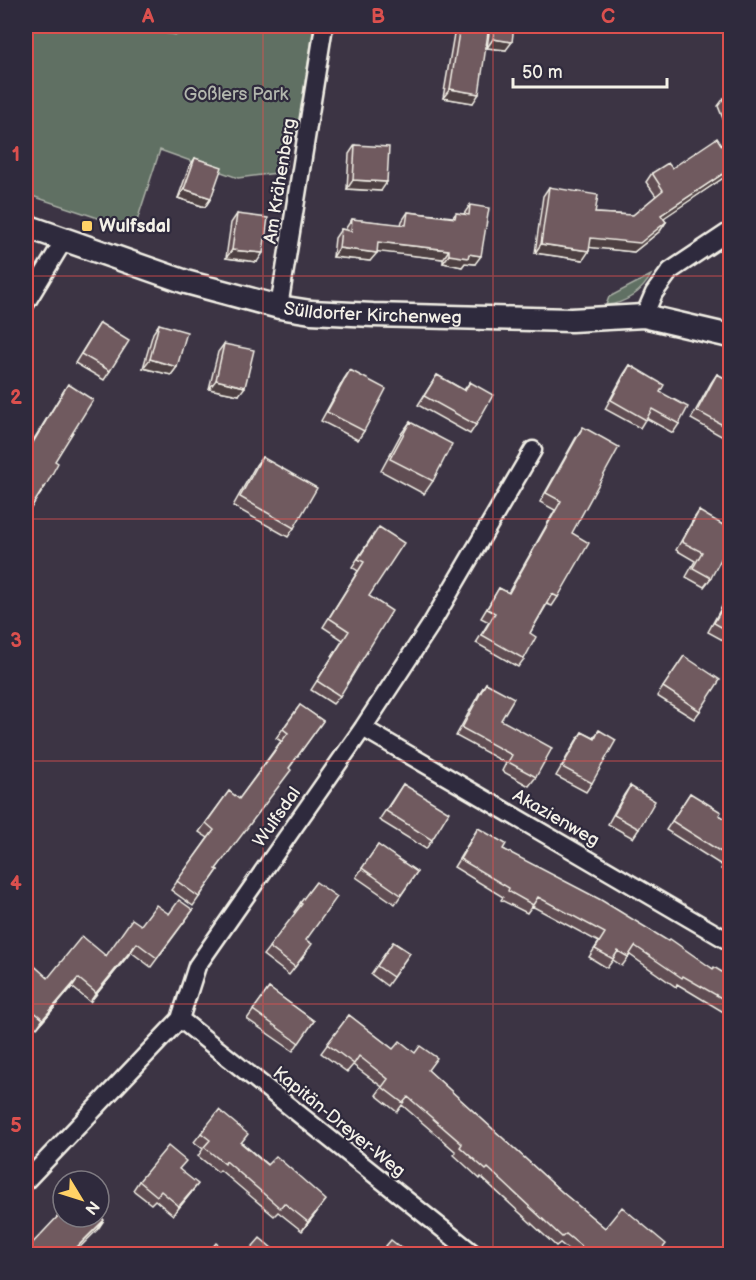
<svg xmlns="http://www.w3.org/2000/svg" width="756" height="1280" font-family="'Balsamiq Sans',sans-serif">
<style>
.green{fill:#616f64;stroke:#aab0a6;stroke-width:1.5}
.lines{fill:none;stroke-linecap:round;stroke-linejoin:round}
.street-casing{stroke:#f4f1e8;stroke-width:21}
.secondary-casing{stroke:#f4f1e8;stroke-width:27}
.street{stroke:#2f2a3d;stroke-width:16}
.secondary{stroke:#2f2a3d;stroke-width:22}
.wall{fill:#604d52;stroke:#f4f1e8;stroke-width:1.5}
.shaded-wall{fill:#4e3f42;stroke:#f4f1e8;stroke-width:1.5}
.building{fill:#705a5f;stroke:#f4f1e8;stroke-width:1.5}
.grid{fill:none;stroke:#dc504e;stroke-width:1.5;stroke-opacity:0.55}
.poi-dot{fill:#ffd166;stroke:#2f2a3d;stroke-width:2}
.labels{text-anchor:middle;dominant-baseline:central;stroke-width:4.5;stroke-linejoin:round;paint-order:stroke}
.park-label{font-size:18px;fill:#b2b6ad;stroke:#2f2a3d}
.street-label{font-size:18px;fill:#f4f1e8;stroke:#2f2a3d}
.poi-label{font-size:18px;font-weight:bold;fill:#f4f1e8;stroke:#2f2a3d;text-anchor:start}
.neatline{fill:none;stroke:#dc504e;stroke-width:2}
.grid-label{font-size:20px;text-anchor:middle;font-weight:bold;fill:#dc504e}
</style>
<rect width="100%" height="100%" fill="#3c3444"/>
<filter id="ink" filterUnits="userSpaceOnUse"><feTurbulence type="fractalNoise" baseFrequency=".0167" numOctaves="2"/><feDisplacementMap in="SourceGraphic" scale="12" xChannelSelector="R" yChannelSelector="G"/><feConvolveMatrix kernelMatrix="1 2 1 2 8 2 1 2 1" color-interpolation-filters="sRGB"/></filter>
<g filter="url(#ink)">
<path class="green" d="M26,26H113L177,35L181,26H314L296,137H291L285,172L238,178L160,150L134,230L26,194V111L29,101L26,98Z
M651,275C642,292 625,304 606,305L609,297Z"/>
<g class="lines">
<defs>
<path id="street" d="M26,303L64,240
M279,307L324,26
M644,316L654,293L670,271L730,231
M363,728L730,942
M180,1019L474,1254
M26,1181L180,1019L197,966L363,728L430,626L533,450"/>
<g id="secondary">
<path id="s1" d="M26,226L186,282L279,307L311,312L373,315L571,320L644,316L730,336"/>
</g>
</defs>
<use href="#street" class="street-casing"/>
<use href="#secondary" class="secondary-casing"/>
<use href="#street" class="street"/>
<use href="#secondary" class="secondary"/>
</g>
<path class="wall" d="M456,26H489L473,103L443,98L455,28Z
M490,26H514L506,50L487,48Z
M730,95V136L718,106L724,98Z
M355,145L381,191L347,189L349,154Z
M195,158L211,198L205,207L178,198L189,167Z
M672,168L729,174L663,218L666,222L660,231L634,252L589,247L583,260L535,253L543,196L549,187L595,213L633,215L656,196L646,182L652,173Z
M470,205L475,264L465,263L462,267L443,263V259L377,251L370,261L333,257L335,238L341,229L346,230V228L352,219L401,225L402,221L408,212L453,217L456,213L464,214Z
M237,214L257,262L226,258L231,223Z
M100,323L110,371L104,380L75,363Z
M159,324L177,367L171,375L143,368L153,333Z
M224,344L239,395L209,389L218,352Z
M630,365L660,392L679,424L673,433L646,418L640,428L605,409L624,374Z
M350,370L364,431L358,440L321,421L344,379Z
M717,374L730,381V441L691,419L711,383Z
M437,375L464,390L470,382L476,425L470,434L418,405Z
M68,384L55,461L45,487L39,496H38L26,516V452Z
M410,422L433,481L424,494L381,471L401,434Z
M583,427L572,533L558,597L552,606L547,604L530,633L524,659L518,667L476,643L489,622L481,618L499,588L508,593L555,510L540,502L577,436Z
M262,457L294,528L288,537L233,506L256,465Z
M699,511L711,578L704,587L686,577L695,561L676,550L693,520Z
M373,535L369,596L340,696L333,704L311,690L343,640L323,627L358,571L352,567Z
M730,594V644L708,632L724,603Z
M684,656L700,711L694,719L657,696Z
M486,683L501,720L536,777L529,786L502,771L506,763L456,736L480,692Z
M300,705L323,721L216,869L218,870L193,906L171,890L208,838L199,832L229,791L239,799L281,741L276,738Z
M599,730L592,783L586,792L556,776L576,741L582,732L594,738Z
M403,784L432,840L426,849L379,820Z
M630,786L639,829L633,838L608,824L624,795Z
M690,793L719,815L730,822V874L721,869L723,866L666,830Z
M478,828L503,849L713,969L730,977V1016L677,984L676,987L630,955L622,966L613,960L607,968L589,957L599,942L532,906L527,913L501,900L503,897L454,867Z
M378,845L417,872L395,904L356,877Z
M316,882L306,940V953L289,975L263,955L296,913L294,912Z
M193,910L151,967L131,952L90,1002L72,987L37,1028L27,1019L26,1022V968L48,978L106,956L141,925L169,914Z
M393,942L410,953L387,986L371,974Z
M269,988L314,1021L293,1051L247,1019Z
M349,1015L393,1049L428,1070L563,1193L605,1228L659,1254H574L560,1243L556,1246L481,1177L480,1179L454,1155L456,1152L402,1105L397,1112L376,1095L382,1087L353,1065L347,1072L321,1053Z
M201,1133L242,1143L319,1209L302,1231L278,1212L274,1216L220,1170L218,1172L198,1156L203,1149L194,1142Z
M180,1170L191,1193L173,1215L155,1200L151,1204L133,1190L139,1181Z"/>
<path class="shaded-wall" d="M493,39L512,42L506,50L487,48Z
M450,89L479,94L473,103L443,98Z
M730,169V172L729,174L655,224L661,215Z
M353,180L387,182L381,191L347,189Z
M184,189L211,198L205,207L178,198Z
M666,222L660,231L634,252L585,247L591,238Z
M378,242L449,250L443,259L372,251Z
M541,244L589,251L583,260L535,253Z
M339,248L377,253L370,261L333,257Z
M232,250L263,253L257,262L226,258Z
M469,254L481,256L475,264L465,263L462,267L443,263L449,255Z
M150,359L177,367L171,375L143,368Z
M216,380L245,387L239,395L209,389Z
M137,943L131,952L90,1002L96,993Z
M78,978L72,987L37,1028L43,1019Z
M198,1184L191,1193L173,1215L179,1206Z
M326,1200L319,1209L302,1231L308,1222Z
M104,1220L98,1229L73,1254H70Z"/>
<path class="building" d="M460,26H489L479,94L450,89Z
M495,26H514L512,42L493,39Z
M730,95V112L724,98Z
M717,138L730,158V169L661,215L666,222L640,243L591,238L589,251L541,244L549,187L598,195L595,213L633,215L663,190L652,173L668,163L672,168Z
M355,145L389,147L387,182L353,180Z
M195,158L222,167L211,198L184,189Z
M470,205L489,208L481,256L469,254L468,258L449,255V250L378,242L377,253L339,248L341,229L351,231L352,219L406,225L408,212L455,218L456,213L469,215Z
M237,214L268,218L263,253L232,250Z
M100,323L129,341L110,371L81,354Z
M159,324L187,332L177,367L150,359Z
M224,344L254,350L245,387L216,380Z
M630,365L664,385L660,392L688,407L679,424L652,409L646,420L611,400Z
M350,370L386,389L364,431L327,412Z
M717,374L730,381V429L697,411Z
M437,375L465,391L470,382L493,395L476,425L424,396Z
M68,384L93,400L55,461L58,463L45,487H44L26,516V454Z
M410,422L452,444L433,481L390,459Z
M583,427L619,447L572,533L589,543L558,597L552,594L530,633L536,637L524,659L482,635L495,613L487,609L499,588L509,593L561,501L546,493Z
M262,457L317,488L294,528L240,497Z
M699,511L730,529V542L711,578L693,568L702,552L682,542Z
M379,527L404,543L369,596L392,611L340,696L317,681L349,631L329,618L364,562L358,559Z
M730,594V632L714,623Z
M684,656L720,680L700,711L663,687Z
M486,683L514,698L501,720L552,748L536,777L508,762L512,755L462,728Z
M300,705L323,721L289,768L291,770L216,869L218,870L199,897L177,881L214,830L206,823L229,791L239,799L288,733L283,729Z
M599,730L616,740L592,783L562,767L582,732L595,739Z
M403,784L449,812L432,840L386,811Z
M630,786L655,801L639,829L614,815Z
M690,793L721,812L719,815L730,822V862L727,860L729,857L672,821Z
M478,828L506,844L503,849L601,900L668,941L670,939L713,969L714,967L730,977V1003L683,976L682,978L635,946L628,957L618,951L613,959L595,949L605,933L538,897L533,905L508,891L509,888L460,859Z
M378,845L417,872L401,895L362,868Z
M316,882L337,897L306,940L312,944L295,967L269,947L302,904L300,903Z
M179,900L193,910L157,958L137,943L96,993L78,978L43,1019L33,1011L26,1020V968L30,962L48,978L82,936L106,956L132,919L141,925L156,905L169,914Z
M393,942L410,953L393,977L377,966Z
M269,988L314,1021L299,1043L253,1010Z
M349,1015L393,1049L400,1041L415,1053L420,1046L437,1058L428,1070L563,1193L605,1228L622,1207L666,1244L658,1254H591L566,1234L562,1237L488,1168L486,1170L460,1147L462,1144L408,1097L403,1103L382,1087L388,1079L359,1056L354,1064L327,1044Z
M219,1110L248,1134L241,1143L267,1165L276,1156L326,1200L308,1222L284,1203L280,1208L226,1161L225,1164L204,1147L210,1140L201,1133Z
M168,1146L186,1161L179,1169L198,1184L179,1206L161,1191L157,1196L139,1181Z
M63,1211V1217H99V1215L104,1220L70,1254H26V1250Z
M260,1238L279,1254H246Z
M391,1240L409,1254H379Z
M216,1243L230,1254H207Z"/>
</g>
<path class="grid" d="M263,26V1254M493,26V1254M26,276H730M26,519H730M26,761H730M26,1004H730"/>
<rect class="poi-dot" x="81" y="220" width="12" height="12" rx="3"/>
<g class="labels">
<g class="park-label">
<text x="236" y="94">Goßlers Park</text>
</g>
<g class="street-label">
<text transform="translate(280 181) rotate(-81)">Am Krähenberg</text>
<text stroke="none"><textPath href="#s1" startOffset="360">Sülldorfer Kirchenweg</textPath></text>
<text transform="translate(277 817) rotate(-55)">Wulfsdal</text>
<text transform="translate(556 818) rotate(30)">Akazienweg</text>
<text transform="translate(339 1122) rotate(39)">Kapitän-Dreyer-Weg</text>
</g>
<g class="poi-label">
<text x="99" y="226">Wulfsdal</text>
</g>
</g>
<rect width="756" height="1280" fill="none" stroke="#2f2a3d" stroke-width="66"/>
<g transform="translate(81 1199) rotate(128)"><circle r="28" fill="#2f2a3d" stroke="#7e7a81" stroke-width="1.5"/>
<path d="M0-4.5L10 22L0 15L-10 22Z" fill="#ffd166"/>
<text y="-9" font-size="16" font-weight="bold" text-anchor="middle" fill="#f4f1e8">N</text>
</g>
<path d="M513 78v9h154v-9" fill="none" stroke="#f4f1e8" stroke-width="3"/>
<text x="522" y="78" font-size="18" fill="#f4f1e8" stroke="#2f2a3d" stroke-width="4.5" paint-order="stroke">50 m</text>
<rect x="33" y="33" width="690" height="1214" class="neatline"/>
<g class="grid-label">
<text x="148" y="23">A</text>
<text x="378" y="23">B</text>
<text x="608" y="23">C</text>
<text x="16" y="161">1</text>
<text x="16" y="404">2</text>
<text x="16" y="647">3</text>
<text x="16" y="890">4</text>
<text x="16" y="1132">5</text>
</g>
</svg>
